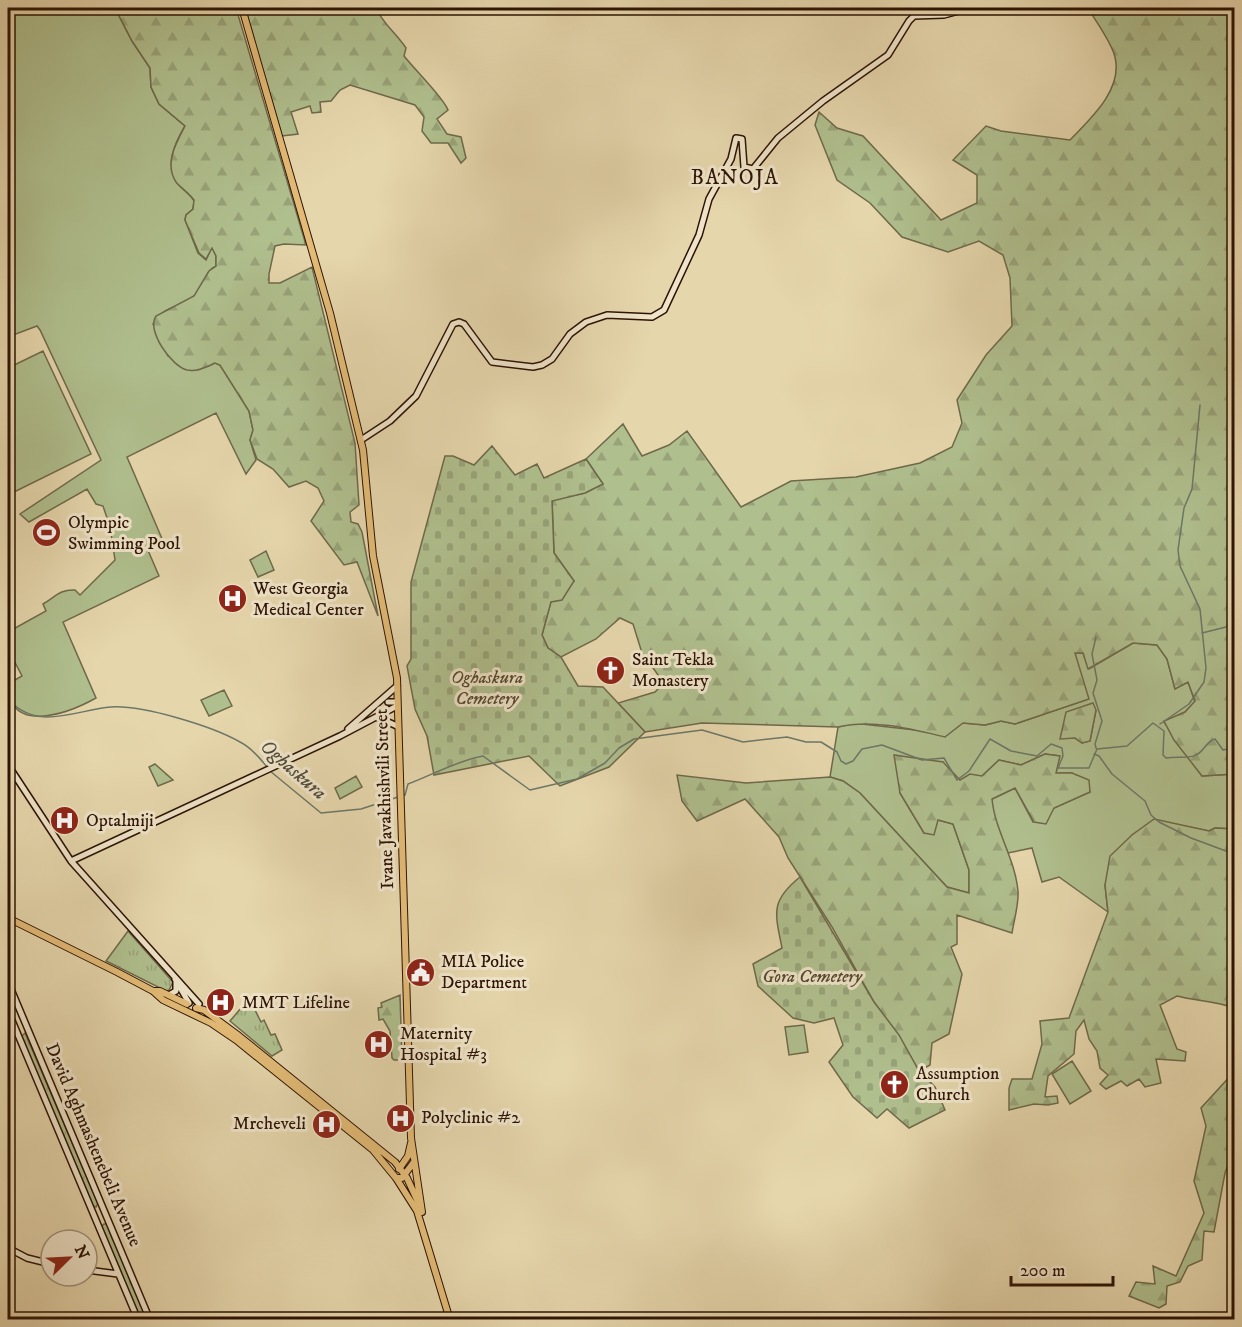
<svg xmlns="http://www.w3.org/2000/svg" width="1242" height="1327" font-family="'IM FELL DW Pica',serif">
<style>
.grass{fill:#b0bf8e;stroke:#6e694a;stroke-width:1.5;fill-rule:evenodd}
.forest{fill:url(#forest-firs);stroke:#6e694a;stroke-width:1.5}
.cemetery{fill:url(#cemetery-stones);stroke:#6e694a;stroke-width:1.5}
.park{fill:url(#park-tufts);stroke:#6e694a;stroke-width:1.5}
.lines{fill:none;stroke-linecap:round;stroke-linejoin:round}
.stream{stroke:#6c7767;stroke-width:1.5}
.secondary-casing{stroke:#2d1305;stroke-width:8}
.primary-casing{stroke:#2d1305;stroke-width:8}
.secondary{stroke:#efe4c9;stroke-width:5}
.primary{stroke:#e3bb76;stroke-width:6}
.labels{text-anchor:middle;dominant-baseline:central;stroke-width:6;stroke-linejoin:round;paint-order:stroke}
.poi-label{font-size:18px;fill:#2d1305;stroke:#efe4c9;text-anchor:start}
.park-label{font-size:18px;font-style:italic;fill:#54472e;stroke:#efe4c9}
.street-label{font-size:18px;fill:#2d1305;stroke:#efe4c9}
.water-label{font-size:20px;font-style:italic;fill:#524d3e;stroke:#efe4c9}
.quarter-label{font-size:21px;letter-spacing:1.5px;fill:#2d1305;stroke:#efe4c9}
</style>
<defs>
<pattern id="forest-firs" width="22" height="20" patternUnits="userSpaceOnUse" patternTransform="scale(1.5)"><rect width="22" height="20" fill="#b0bf8e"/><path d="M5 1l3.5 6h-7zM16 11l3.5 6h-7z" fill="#98a379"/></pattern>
<pattern id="cemetery-stones" width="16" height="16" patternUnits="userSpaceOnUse" patternTransform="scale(1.5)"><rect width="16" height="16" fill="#b0bf8e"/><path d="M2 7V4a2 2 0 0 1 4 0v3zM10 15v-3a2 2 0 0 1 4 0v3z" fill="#98a379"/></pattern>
<pattern id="park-tufts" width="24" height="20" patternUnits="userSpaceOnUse" patternTransform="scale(1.5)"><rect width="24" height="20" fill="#b0bf8e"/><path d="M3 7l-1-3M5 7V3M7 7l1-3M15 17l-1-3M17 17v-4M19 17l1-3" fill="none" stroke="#98a379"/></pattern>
</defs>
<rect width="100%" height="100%" fill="#e6d6ac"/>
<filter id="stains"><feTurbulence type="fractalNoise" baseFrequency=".00333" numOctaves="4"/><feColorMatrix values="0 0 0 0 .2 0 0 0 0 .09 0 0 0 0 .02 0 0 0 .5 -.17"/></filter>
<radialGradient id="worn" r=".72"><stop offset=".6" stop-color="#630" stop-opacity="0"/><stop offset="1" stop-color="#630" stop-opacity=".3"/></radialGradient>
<path class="grass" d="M8,8H115L132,41L150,68L151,87L159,104L185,126C175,143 164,165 178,184C183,190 190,194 194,201L193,209L186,215L185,220L198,253L206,260L212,247L216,256V266C204,271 204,288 194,296C181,308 160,307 153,324L168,356L198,370L215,363L220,365L249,411L253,430L250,440L256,460L246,474L216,413L127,457L163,541L147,548L159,576L63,622L96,698C69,713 8,736 8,684L22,676L8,649V632L46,611L43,604C55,597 60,589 75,590L80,595L115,560L110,527L103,506L96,504L87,489L29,522L20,514L101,460L40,330L37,326L8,337Z
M43,351L91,454L8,495V368Z
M1133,643L1157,645L1167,659L1175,689L1188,682L1195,702L1185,712L1164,722L1202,776L1234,774V829L1215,828L1209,831L1154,820L1132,835L1105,885L1108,912L1059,877L1042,882L1032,848L1008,853L993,816L992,799L1015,788L1033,822L1054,808L1090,792L1072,773H1056L1059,756L1045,754L1021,765L999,760L982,776L900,793L924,833L938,820L953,824L969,870V893L947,887L860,793L843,781L830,777L838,727L853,723L915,730L963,723L985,725L1001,721L1015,724L1088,699L1074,653H1083L1089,669ZM1096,710L1090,741L1082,743L1075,738Z
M224,690L232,706L209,716L201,700Z
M356,776L362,787L340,799L335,788Z
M804,1025L808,1052L789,1055L785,1027Z
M1072,1061L1091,1091L1070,1104L1052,1074Z"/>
<path class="forest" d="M115,8H236L306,245L284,244L275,246L269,274V283H280L312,267L355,443L359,505L350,512L351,522L358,524L362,532L378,616L357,562L344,565L311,521L324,501L318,488L306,481L289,487L273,469L257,459L250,440L253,430L249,411L220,365L215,363C206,367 197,372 187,370C171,366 146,330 156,316L194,296L209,271L216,266V256L212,248L206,259L199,253L185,220L186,215L193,209L194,200C189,193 181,188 176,182C164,164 176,143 185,126L159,104L151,87L150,68L132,41Z
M245,8H376C383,24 396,33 406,48L404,56C415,70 444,98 448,110L437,119L447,134L461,137L466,158L461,163L448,143H431L422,131L424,117L415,105L350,85L340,90L331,101L320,102L321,112L312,113L310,106L291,112L298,134L282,136Z
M1088,8H1234V774L1202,776L1174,740L1164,721L1185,712L1195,701L1188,682L1175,689L1167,659L1157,645L1133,643L1088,669L1083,653H1075L1089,699L1015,724L1001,721L985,725L963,723L945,737C911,729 873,719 838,727L702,723L645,732L618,703L655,692L664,683L642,653L633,624L620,618L596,639L561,657L548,648L542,635L551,601L574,581L554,553L552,500L585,493L603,484L586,459L623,424L642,456L669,445L687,431L741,507L791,481L856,477L920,463L952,447L962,423L957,400L986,355L1012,326L1010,278L1003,255L979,241L948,252L902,237L870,203L837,180L815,125L819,112L837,128L863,136L941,220L977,203V175L953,160L986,126L1001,131L1070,140C1090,119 1123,90 1115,57C1111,41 1096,22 1088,8Z
M1093,703L1096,710L1090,741L1082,743L1075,738L1060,739L1066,712Z
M1045,754L1060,756L1056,773H1072L1089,780L1090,792L1054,808L1046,824L1034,822L1015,788L992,799C995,831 1015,858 1018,891C1019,904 1014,920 1012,933L957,915V944L951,947L962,974L949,1034L932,1043L930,1065L919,1071L898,1035L874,1002L832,927L788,858L779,837L745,799L697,821L682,801L677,775L746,783L830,777L843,781L860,793L947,887L969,893V870L953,824L938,820L934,835L924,833L900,793L894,755L943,762L960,780L970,774L982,776L999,760L1021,765Z
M1154,819L1209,831L1215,828L1234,829V1008C1216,1001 1196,1001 1177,996L1160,1005L1177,1049L1186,1052L1185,1061L1156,1059L1161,1083L1145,1087L1139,1079L1127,1086L1121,1081L1106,1089L1100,1084L1108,1075L1100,1068L1097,1051L1089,1039L1084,1020L1076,1031L1074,1054L1048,1076L1045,1097L1057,1096L1058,1103L1048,1105L1034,1104L1009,1110V1088L1012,1079H1032L1042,1044L1040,1021L1069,1018L1108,912L1105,885L1110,856L1132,835Z
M400,995L402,1060H394L392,1058L390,1031L383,1019L379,1020L378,1008L382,1007L381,1003Z
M1234,1072V1149L1225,1173L1214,1232L1204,1231L1202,1260L1188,1266L1180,1282L1167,1286L1166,1304L1159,1308L1129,1296L1136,1282L1155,1284L1153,1266L1176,1276L1204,1213L1194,1181L1206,1126L1201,1108Z"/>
<path class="cemetery" d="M492,446L515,475L537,464L544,478L586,459L603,484L585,493L552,501L554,553L574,581L562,600L551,602L542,635L548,648L561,657L578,686L603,687L645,732L609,767L560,786L529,756L434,775L427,736L415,709L407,666L411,659V582L445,456H453L474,465Z
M800,877L874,1002L899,1035L919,1071L935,1087L945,1110L909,1128L887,1109L877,1118L853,1097L829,1062L843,1045L834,1018L814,1023L793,1018L758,986L753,964L782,948C775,913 770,901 800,877Z"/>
<path class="park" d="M266,551L274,570L258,577L250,560Z
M155,764L173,780L158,786L149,767Z
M128,931L173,982L169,990L166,991L106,961Z
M249,1005L251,1009L254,1008L261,1022L264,1020L271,1035L275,1034L282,1050L272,1056L230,1021L242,1007Z
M25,1033L98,1203L96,1207L93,1206L23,1040L22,1036Z
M104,1224H107L147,1319H140L101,1227Z"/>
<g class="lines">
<path class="stream" d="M1202,633L1226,627L1234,613
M1096,637L1092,654L1097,680L1093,693L1102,721L1095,744L1096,748
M8,699C37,732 75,710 111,707C143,705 212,726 240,742C250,747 260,758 267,767
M1160,724L1189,704L1204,682L1206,668L1200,609L1180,566L1178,550L1184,508L1192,489L1200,405
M1094,754L1099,756L1112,774L1145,801L1151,815L1159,822L1191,838L1234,854
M270,771L321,813L361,809L398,797
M402,795H405L408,784C432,775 459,760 483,756L530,790L577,779L605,763L619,748L634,739L702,730L743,742L787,737L806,742H821L837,752L841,761L846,764L853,761L862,749L882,745L922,760L944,758L957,780L969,771L990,739L1011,751L1037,756L1051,744L1062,748L1063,756L1058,768H1089L1097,749L1127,746L1153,723L1164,731L1163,755L1166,758C1176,756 1190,759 1196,755C1205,751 1206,741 1215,739L1223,750L1227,749L1234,730"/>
<defs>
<path id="secondary" d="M361,440L390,421L416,396L453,324L459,322L464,324L492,362L533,367L542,365L552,359L570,334L586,322L607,315L652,317L664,310L699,235L709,199L731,159L736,138L742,139L744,167L753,169L778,138L823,101L888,55L909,21L914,16L944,15L970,8
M388,702H397
M377,717L397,726
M348,729L397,686
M8,765L71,861L199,1004
M71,861L340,736L397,706
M175,979L189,1003
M8,982L150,1320
M169,995L176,991V982
M8,1011L138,1320
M8,1248L27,1258L51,1264
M87,1270L118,1274"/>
<path id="primary" d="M242,8L330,313L363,450L373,556L397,678L411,1138L422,1212
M8,918L117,972L153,991L163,1000L211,1023L236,1040L373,1150L396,1178L417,1211L450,1320
M153,991H160L187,1004
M196,1008L204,1010L239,1036L395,1162L407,1178L419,1204
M399,1169L408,1156L411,1143
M396,1178H402L414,1162"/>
</defs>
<use href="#secondary" class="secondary-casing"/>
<use href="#primary" class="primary-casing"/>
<use href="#secondary" class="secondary"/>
<use href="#primary" class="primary"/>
</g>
<defs>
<symbol id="stadium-disc" viewBox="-11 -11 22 22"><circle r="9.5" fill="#8f2418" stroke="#efe4c9"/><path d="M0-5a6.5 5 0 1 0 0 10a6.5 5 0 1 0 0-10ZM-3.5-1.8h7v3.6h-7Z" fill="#fff"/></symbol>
<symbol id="hospital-disc" viewBox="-11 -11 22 22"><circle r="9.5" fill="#8f2418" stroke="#efe4c9"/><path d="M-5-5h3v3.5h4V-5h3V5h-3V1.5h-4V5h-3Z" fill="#fff"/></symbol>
<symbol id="church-disc" viewBox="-11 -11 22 22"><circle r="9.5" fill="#8f2418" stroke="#efe4c9"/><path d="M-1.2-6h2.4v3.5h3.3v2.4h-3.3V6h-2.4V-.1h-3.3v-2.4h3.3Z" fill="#fff"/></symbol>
<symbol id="civic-disc" viewBox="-11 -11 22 22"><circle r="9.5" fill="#8f2418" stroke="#efe4c9"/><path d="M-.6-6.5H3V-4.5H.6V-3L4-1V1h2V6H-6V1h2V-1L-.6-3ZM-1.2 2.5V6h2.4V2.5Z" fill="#fff"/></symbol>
</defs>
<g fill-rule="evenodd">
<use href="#stadium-disc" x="30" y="516" width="33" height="33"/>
<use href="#hospital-disc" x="216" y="582" width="33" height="33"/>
<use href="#church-disc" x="594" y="654" width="33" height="33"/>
<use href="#hospital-disc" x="48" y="804" width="33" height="33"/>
<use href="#civic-disc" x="404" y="956" width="33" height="33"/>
<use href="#hospital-disc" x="204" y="986" width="33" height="33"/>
<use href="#hospital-disc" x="362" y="1028" width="33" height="33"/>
<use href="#church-disc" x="878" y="1068" width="33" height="33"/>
<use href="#hospital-disc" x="384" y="1102" width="33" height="33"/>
<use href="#hospital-disc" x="310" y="1108" width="33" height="33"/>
</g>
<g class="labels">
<g class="poi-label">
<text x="68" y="523">Olympic<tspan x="68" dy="21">Swimming Pool</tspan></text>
<text x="253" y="589">West Georgia<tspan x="253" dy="21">Medical Center</tspan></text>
<text x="632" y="660">Saint Tekla<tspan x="632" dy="21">Monastery</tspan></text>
<text x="86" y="821">Optalmiji</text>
<text x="441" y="962">MIA Police<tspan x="441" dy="21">Department</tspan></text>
<text x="242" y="1003">MMT Lifeline</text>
<text x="400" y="1034">Maternity<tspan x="400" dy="21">Hospital #3</tspan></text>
<text x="916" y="1074">Assumption<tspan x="916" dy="21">Church</tspan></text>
<text x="421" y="1118">Polyclinic #2</text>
<text x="306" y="1124" text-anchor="end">Mrcheveli</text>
</g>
<g class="park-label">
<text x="487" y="678">Oghaskura<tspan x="487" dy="21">Cemetery</tspan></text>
<text x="812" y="977">Gora Cemetery</text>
</g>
<g class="street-label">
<text transform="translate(385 799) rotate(-92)">Ivane Javakhishvili Street</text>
<text transform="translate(93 1145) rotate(67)">David Aghmashenebeli Avenue</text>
</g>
<g class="water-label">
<text transform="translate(293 770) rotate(41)">Oghaskura</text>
</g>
<g class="quarter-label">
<text x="735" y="178">BANOJA</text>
</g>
</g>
<rect width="1242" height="1327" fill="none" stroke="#e6d6ac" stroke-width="30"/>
<rect x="9" y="9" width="1224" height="1309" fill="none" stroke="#2d1305" stroke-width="3"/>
<rect x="15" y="15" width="1212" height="1297" fill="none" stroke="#2d1305" stroke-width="1.5"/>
<g transform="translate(69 1258) rotate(66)"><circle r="28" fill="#efe4c9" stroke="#a1907b" stroke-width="1.5"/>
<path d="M0-4.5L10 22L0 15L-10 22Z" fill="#8f2418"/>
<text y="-9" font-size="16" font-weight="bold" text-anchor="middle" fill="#2d1305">N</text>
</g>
<path d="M1011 1276v9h102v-9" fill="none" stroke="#2d1305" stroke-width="3"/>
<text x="1020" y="1276" font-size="18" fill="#2d1305" stroke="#efe4c9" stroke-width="4.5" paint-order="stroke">200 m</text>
<rect width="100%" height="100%" filter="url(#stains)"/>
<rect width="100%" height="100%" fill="url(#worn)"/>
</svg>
